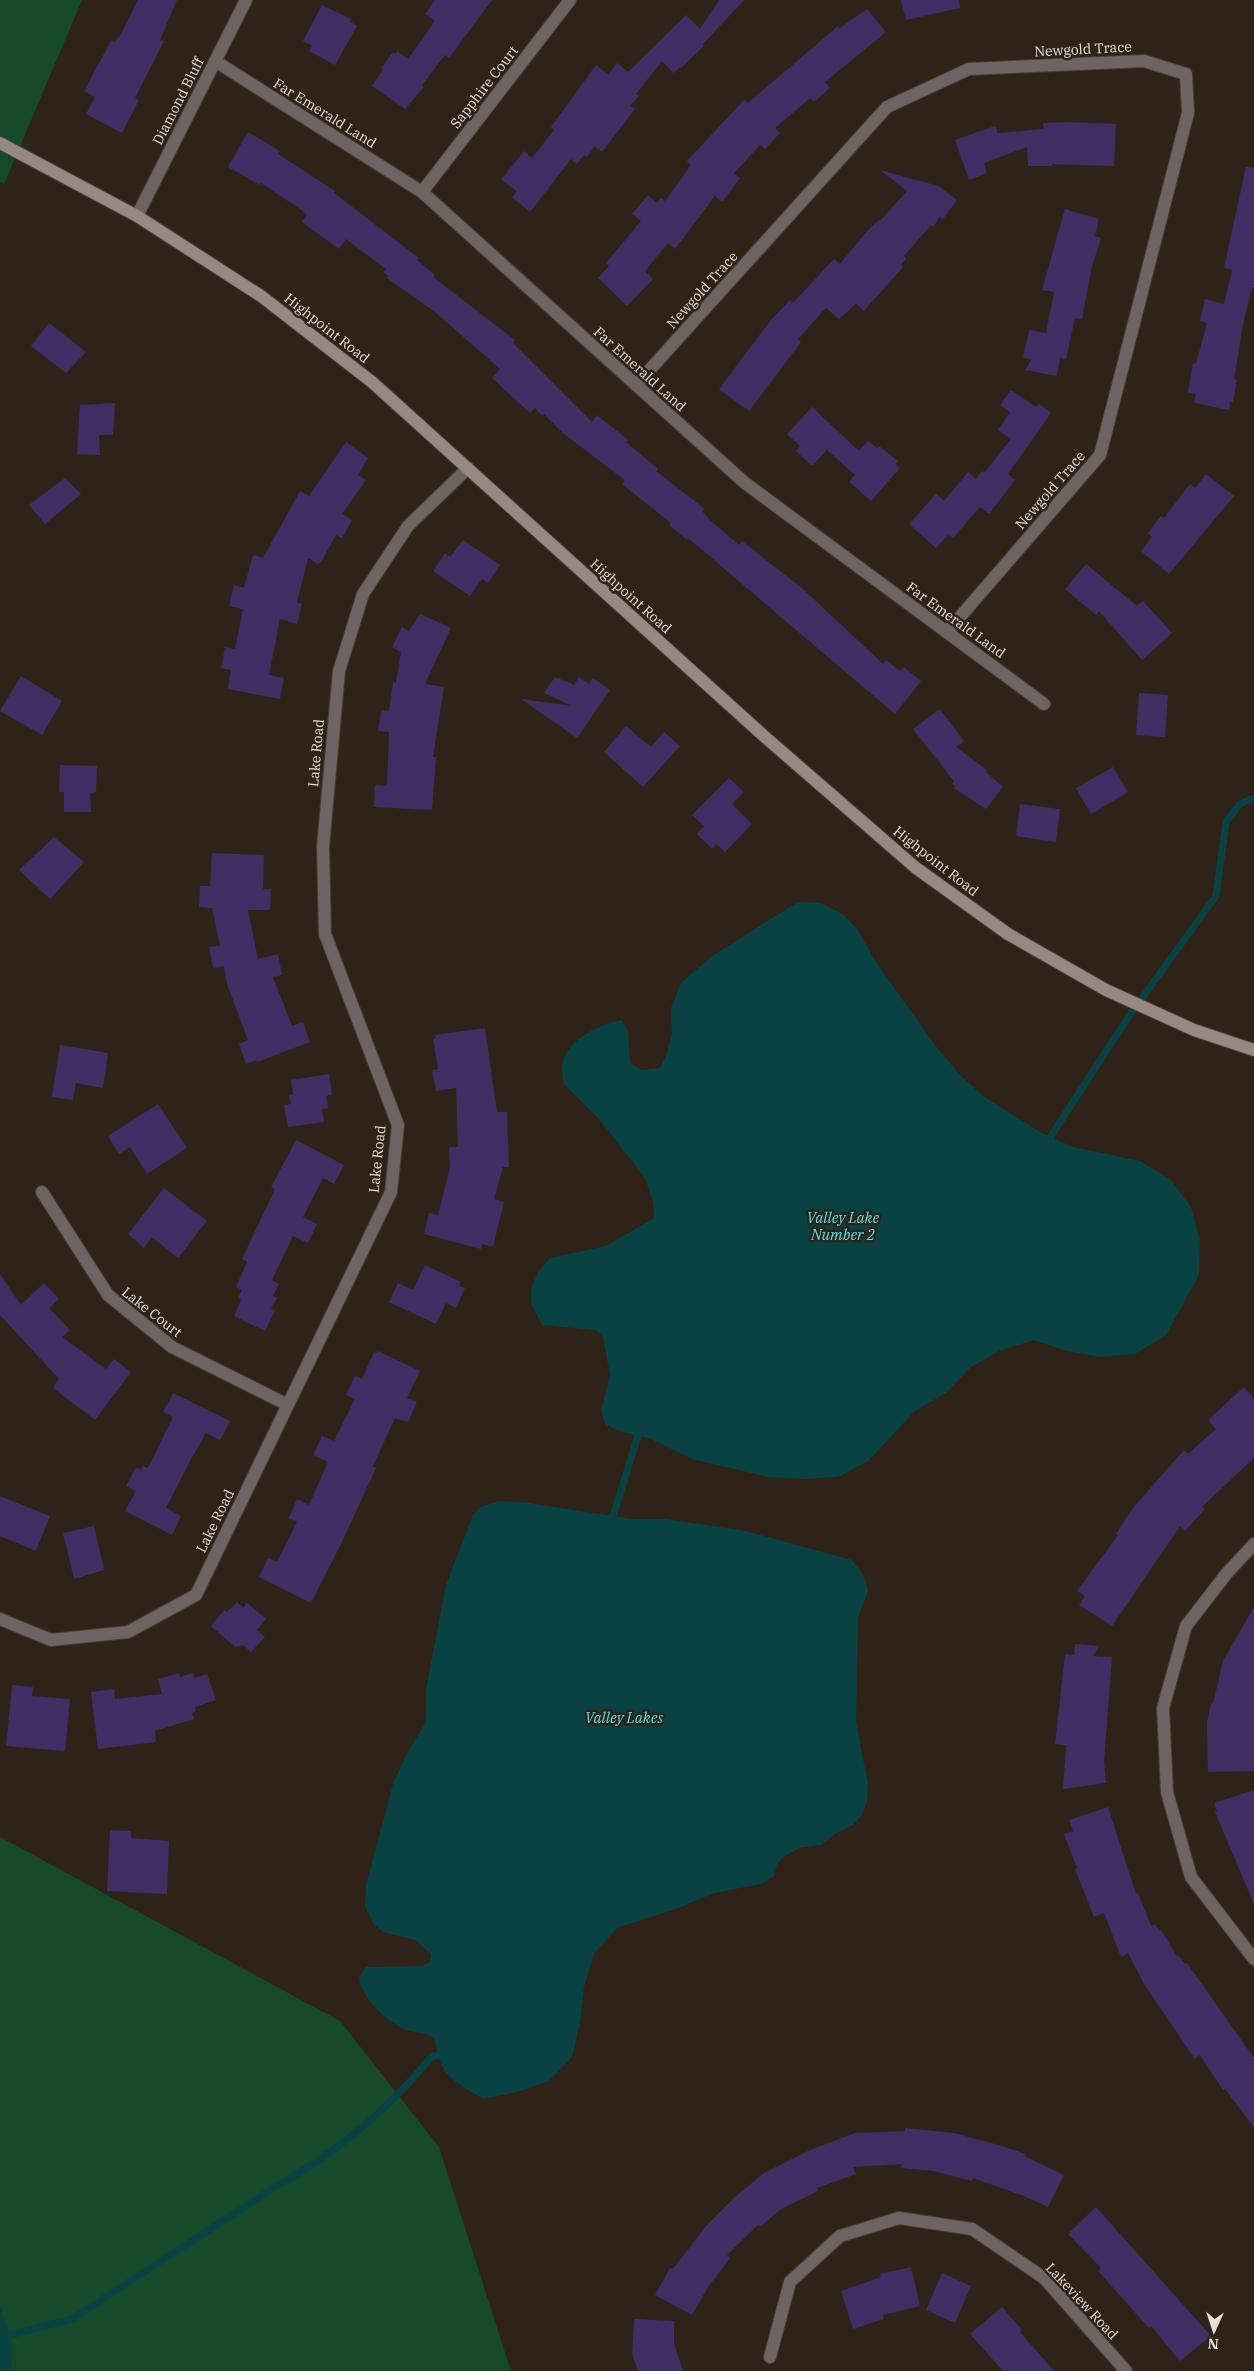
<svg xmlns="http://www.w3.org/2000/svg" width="1254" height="2371" font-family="'IBM Plex Serif',serif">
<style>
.green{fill:#154929}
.water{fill:#084243}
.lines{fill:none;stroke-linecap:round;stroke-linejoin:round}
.stream{stroke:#084243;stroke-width:7}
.building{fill:#3f2e63}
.street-casing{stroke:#493d34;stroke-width:14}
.secondary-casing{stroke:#493d34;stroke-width:14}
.street{stroke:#6d6463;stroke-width:12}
.secondary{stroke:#958885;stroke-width:12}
.labels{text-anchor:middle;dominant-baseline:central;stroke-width:5;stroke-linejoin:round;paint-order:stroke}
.street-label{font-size:14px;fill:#e6ded7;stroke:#2f2319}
.water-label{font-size:15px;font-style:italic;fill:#53e4e7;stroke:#2f2319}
</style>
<rect width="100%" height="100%" fill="#2f2319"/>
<path class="green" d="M0,0H82L4,184L0,182Z
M0,1837L340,2021L439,2147L511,2371H0Z"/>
<path class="water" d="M798,902L821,903L844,915L858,930L875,961L935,1045L959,1074L983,1096L1042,1133L1073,1147L1140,1161L1171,1180L1191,1207L1200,1241L1199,1275L1166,1335L1135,1354L1101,1357L1067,1351L1034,1340L999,1351L971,1367L946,1393L915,1411L868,1461L838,1477L804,1479L768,1477L692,1459L651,1439L619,1431L605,1424L601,1411L610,1375L603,1337L595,1330L542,1325L531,1303V1289L538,1272L550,1258L606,1246L654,1218L653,1202L645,1178L600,1120L563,1083C563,1078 562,1071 562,1066C566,1040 599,1024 622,1020L628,1031L630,1063L642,1070L660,1068L666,1056L672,1035L671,1008L681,983L712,956Z
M499,1501L529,1503L632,1519H666L746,1531L852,1560L864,1576L868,1591L858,1618L856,1722L868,1784L867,1801L862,1815L853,1825L836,1833L821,1845L799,1848L782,1858L777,1864L774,1876L761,1884L714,1893L681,1907L617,1928L594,1954L584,1987L580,2023L572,2057L549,2081L517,2092L483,2099C453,2080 439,2076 435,2039C425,2032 423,2034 413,2032C390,2026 363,2001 359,1978L366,1967L422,1966L430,1962L431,1954L415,1940L383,1932L373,1923L365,1906L366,1885L393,1784L407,1753L426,1722V1689L446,1585L473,1515L480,1507Z
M0,2306L12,2342L11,2371H0Z"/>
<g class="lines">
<path class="stream" d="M1051,1136L1129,1016L1216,896L1226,822L1240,804L1254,798
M613,1516L638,1436
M10,2335L72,2319L272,2189C333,2155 388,2111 432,2056H436"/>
</g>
<path class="building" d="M138,0H177L160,40L164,41L135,98L139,100L122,133L86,114L95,97L84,91L111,41L115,42L118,37L119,38Z
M435,0H492L449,58L445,55L422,85L424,87L405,109L372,86L383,70L381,68L393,52L396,54L397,51L408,59L435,21L425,14Z
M719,0H744L703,44L704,46L681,68L680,67L673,73L662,61L636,94L639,96L630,106L635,109L602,152L595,146L587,157L584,155L577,164L571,159L530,212L512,197L517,191L501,180L524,151L532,158L554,130L551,127L596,65L608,75L617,63L628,72L686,15L700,29Z
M901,0H959L960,8L906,20Z
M322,5L351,19L349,21L357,26L335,65L309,51L312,46L303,41Z
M867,9L886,32L825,82L830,88L814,102L810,98L775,128L780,133L765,149L760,145L734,173L740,178L722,202L715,196L675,249L668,243L645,271L653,279L627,306L598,278L609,266L606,263L641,221L632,214L648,195L657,203L661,198L665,201L691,165L687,161L744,100L748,103L838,26L840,28Z
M1066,122L1116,124L1114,166L1052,164V166H1028L1027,147L984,163L987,173L969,180L955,140L995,126L998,133L1044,129L1043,123Z
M248,132L280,151L278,154L335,191L334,193L419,258L417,260L435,275L433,277L515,340L513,343L592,422L597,415L628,440L626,442L658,469L656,471L705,509L702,511L710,520L739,545L742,541L803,589L883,664L886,660L900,671L904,667L921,681L895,714L688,538L687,540L669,525L671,523L622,484L625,480L564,434L544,414L542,416L535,408L530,413L492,378L500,369L435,312L387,278L388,276L383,272L386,269L346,239L339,249L302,222L307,215L303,211L261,183L260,185L228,167Z
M1246,167L1254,168V287H1252L1243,324L1234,379L1237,380L1233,402H1230L1229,410L1194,403L1196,394L1188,393L1193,363L1196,364L1207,323L1200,321L1205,299L1224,304L1232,270L1224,268Z
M880,170L938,186L957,200L943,219L940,217L933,227L931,225L904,256L906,259L901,265L903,267L864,311L856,304L839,319L826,308L798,339L801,342L749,411L719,389L771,320L790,300L793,303L834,259L840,264L868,230L879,220L880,221L907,191Z
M1065,209L1099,219L1095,236L1101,238L1091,270L1082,319L1075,318L1066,359L1060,358L1057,376L1025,370L1032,359L1023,358L1029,330L1046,333L1054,292L1042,290Z
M49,323L86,352L66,373L31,346Z
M1011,390L1036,407L1039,404L1051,413L1008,474L1015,480L989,514L980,507L953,538L948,535L936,548L909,524L936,494L944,501L968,472L976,479L982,471L984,473L1011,439L998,430L1010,412L1000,405Z
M115,403L113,435H99L100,455L77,454L80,405Z
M812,407L859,451L868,441L877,448L879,446L898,461L895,464L900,468L871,501L849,482L855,475L827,450L812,466L796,451L800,446L787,434Z
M346,442L368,458L358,475L366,480L342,514L352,520L342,538L336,535L321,562L318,564L308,558L297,602L302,604L297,624L280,619L269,675L284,678L280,699L228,689L231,670L221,668L225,647L235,649L243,609L229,606L234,585L244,588L253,555L263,558L300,491L309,496Z
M1206,474L1234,496L1169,574L1141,551L1152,537L1148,533L1161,516L1164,518L1190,484L1195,488Z
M65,478L81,494L45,524L29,505Z
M463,540L500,565L488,583L482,579L470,596L433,571L445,553L450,557Z
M1086,564L1137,606L1143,601L1172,633L1142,660L1099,611L1096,615L1065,589Z
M420,614L451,628L425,684L444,687L433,757H436L432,810L374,807L375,785L387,786L389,732L378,731L381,710L389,711L393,682L396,683L401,652L392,647L402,627L409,631Z
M21,676L62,701L42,735L0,711Z
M555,677L574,685L579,677L589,684L593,678L610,690L577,738L521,699L572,706L544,693Z
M1139,693L1168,695L1165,737L1136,735Z
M940,709L964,741L956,747L987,770L986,772L1003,787L986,809L954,788L955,786L952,784L954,781L913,729Z
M626,726L651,747L664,732L680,746L643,787L604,752Z
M60,765L97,766L96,792L90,793L91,812H64V792H59Z
M1113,767L1128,792L1091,814L1076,788Z
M729,778L744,792L732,804L752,824L725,852L716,844L712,849L697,834L704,826L692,815Z
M1020,804L1060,809L1056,842L1016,836Z
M54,837L84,862L50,899L19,870Z
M212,853L264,855L263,889H271L270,910H248L258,959L278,954L282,975L273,977L292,1026L303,1022L310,1042L257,1062L256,1060L246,1064L239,1044L248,1040L227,984L224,966L213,968L209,947L220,946L212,908L199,907L200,886H210Z
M485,1028L497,1112H507L509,1167H503L494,1199L504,1202L493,1247L482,1244L481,1249L424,1234L429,1213L438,1215L450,1167L449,1147H458L456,1088L436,1091L432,1070L438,1069L433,1039L436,1038L435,1035Z
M60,1045L108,1053L103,1088L76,1083L73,1100L52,1097Z
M329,1074L332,1095L326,1096L328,1108L322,1109L324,1122L288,1127L284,1105L291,1104L289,1095L293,1094L291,1080Z
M158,1104L187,1148L147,1174L130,1147L119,1154L108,1136Z
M296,1140L344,1165L334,1184L323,1178L303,1217L317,1224L308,1243L293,1236L272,1280L279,1284L273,1296L277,1298L271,1309L275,1311L265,1331L234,1316L241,1300L238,1298L242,1290L236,1287L247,1262L242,1259L275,1189L271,1187Z
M164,1188L207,1221L178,1258L152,1237L144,1248L128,1234Z
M425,1265L461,1282L459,1286L465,1288L456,1308L446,1303L436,1324L389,1302L398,1283L413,1290Z
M0,1274L21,1305L44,1283L59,1299L49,1308L70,1330L62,1337L106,1369L114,1359L131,1372L95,1420L53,1388L59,1379L0,1315Z
M378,1351L420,1371L407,1398L417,1402L408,1422L395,1418L373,1466L376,1468L342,1542L311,1603L259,1577L268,1558L277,1562L297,1522L289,1518L297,1499L309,1505L328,1462L313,1455L322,1436L334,1441L355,1399L346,1395L355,1376L362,1379L374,1352L377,1353Z
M1244,1387L1254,1399V1458L1202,1507L1205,1509L1185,1531L1180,1526L1112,1626L1079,1605L1085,1596L1077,1591L1118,1535L1116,1534L1132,1509L1184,1450L1188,1454L1216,1429L1208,1420Z
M173,1393L230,1421L220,1440L206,1433L190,1461L166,1508L181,1516L172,1535L125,1511L136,1491L126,1486L136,1467L141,1470L143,1466L148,1468L173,1417L163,1412Z
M0,1496L50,1516L36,1551L0,1536Z
M94,1526L104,1570L74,1579L63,1533Z
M237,1602L244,1608L246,1602L266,1619L257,1630L265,1637L251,1652L243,1645L235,1647L211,1626L224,1610L227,1612Z
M1254,1607V1771L1208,1772L1207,1723L1211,1703L1213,1704L1223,1661Z
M1075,1644L1099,1646L1093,1656L1112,1657L1104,1762L1106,1783L1063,1789L1066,1745L1055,1744L1065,1654L1074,1655Z
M179,1673L180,1677L193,1673L195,1678L207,1674L216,1700L195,1707L196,1711L192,1713L194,1719L155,1731L156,1742L98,1749L91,1692L114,1689L115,1699L162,1694L158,1679Z
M12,1685L33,1687L32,1696L70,1699L65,1751L6,1746Z
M1254,1790V1904L1215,1812L1217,1811L1214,1803Z
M1108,1807L1136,1894L1138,1893L1151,1926L1155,1924L1159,1931L1161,1930L1177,1956L1178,1955L1185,1964L1187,1963L1254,2058V2127L1225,2089L1223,2090L1200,2055L1195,2059L1144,1984L1128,1953L1121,1957L1104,1913L1094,1917L1075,1869L1077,1868L1064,1834L1073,1831L1069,1820Z
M110,1830L131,1831V1838L169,1841L167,1894L107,1891Z
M905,2128L954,2133L1002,2146L1025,2154L1024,2156L1064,2175L1048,2207L1024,2196L973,2178L972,2181L934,2171L901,2168L902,2164L853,2167L856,2174L817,2188L818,2191L781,2209L760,2227L758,2225L727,2255L730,2258L708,2287L692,2315L655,2295L670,2268L673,2269L706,2226L735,2197L764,2173L810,2150L855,2133L905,2131Z
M1096,2207L1211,2336L1180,2361L1151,2326L1149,2328L1098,2271L1101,2268L1068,2234Z
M911,2267L920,2306L883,2315L884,2319L853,2329L841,2291L881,2277L880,2274Z
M942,2273L971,2286L955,2323L926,2310Z
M1002,2307L1022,2330L1020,2332L1054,2371H1003L970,2334Z
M634,2319L674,2321V2343L683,2371H638L632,2353Z"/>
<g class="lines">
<defs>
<path id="street" d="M215,61L422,192L745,483L1044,704
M422,192L570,0
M137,216L246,0
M636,385L887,107L969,69L1144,61L1186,74L1188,113L1100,455L947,632
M42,1192L108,1295L172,1347L288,1405
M1254,1544L1227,1573L1186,1626L1163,1708L1167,1792L1191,1877L1254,1959
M0,1619L51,1640L128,1632L196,1595L391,1192L398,1125L325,934L323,847L339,671L363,594L408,526L468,468
M770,2357L790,2282L840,2236L899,2218L972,2229L1044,2278L1126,2371"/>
<path id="secondary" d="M0,143L137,216L261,296L372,382L765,737L916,868L1008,934L1106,990L1194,1030L1254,1050"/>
</defs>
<use href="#street" class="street-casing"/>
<use href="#secondary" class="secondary-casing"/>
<use href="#street" class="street"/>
<use href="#secondary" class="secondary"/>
</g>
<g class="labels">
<g class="street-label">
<text transform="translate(1083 49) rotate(-3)">Newgold Trace</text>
<text transform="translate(484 87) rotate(-52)">Sapphire Court</text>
<text transform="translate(178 101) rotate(-63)">Diamond Bluff</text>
<text transform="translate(325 113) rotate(32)">Far Emerald Land</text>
<text transform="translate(702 290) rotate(-48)">Newgold Trace</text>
<text transform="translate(327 328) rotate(38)">Highpoint Road</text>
<text transform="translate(640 369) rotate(42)">Far Emerald Land</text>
<text transform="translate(1050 490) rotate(-49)">Newgold Trace</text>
<text transform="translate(631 596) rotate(42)">Highpoint Road</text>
<text transform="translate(956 620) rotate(36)">Far Emerald Land</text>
<text transform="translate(316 753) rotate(-85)">Lake Road</text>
<text transform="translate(936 861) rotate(38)">Highpoint Road</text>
<text transform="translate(377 1159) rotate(-84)">Lake Road</text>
<text transform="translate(152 1312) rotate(38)">Lake Court</text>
<text transform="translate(215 1521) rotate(-64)">Lake Road</text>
<text transform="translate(1082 2301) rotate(47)">Lakeview Road</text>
</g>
<g class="water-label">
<text x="843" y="1217">Valley Lake<tspan x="843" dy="17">Number 2</tspan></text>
<text x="624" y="1717">Valley Lakes</text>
</g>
</g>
<g transform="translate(1214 2331) rotate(183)" stroke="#2f2319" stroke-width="4" paint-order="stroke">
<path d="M0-4L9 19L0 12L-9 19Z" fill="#e6ded7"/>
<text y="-8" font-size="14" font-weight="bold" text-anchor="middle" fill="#e6ded7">N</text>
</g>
</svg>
